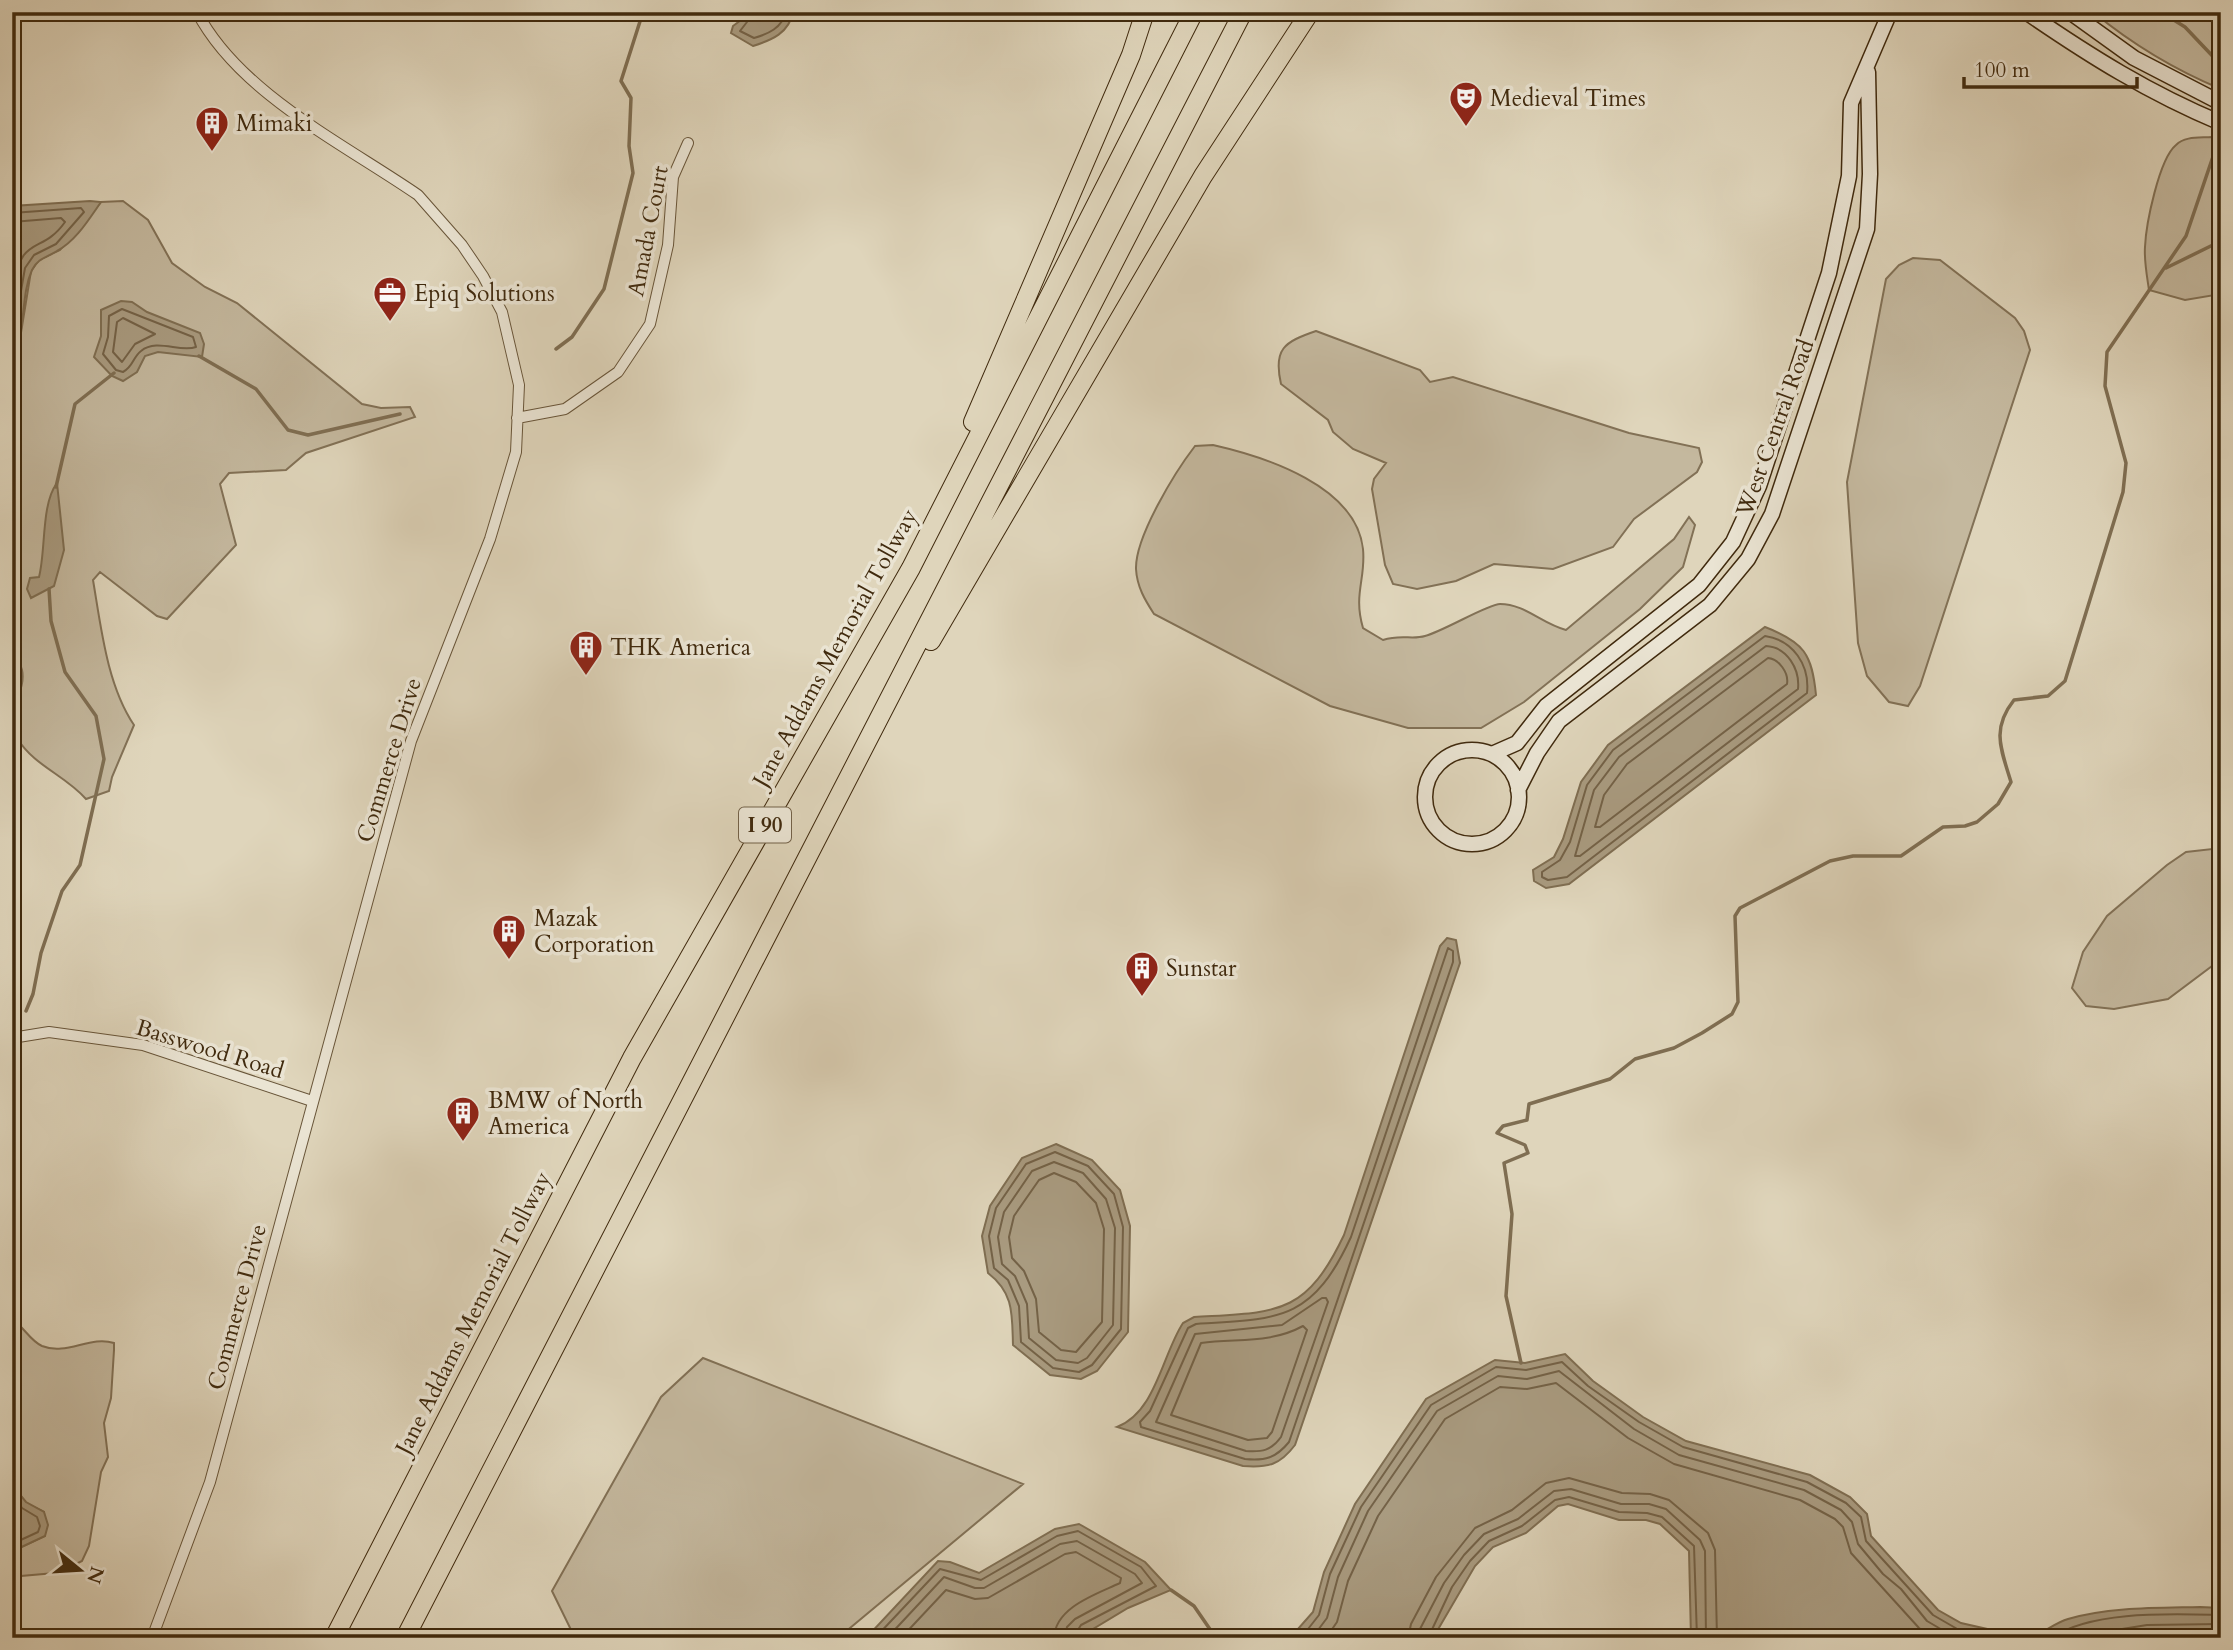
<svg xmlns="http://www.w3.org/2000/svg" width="2233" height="1650" font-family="Cardo,serif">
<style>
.green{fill:#c4b89e;stroke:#827156;stroke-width:2}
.water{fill:#a99b80;stroke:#7f6e52;stroke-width:2}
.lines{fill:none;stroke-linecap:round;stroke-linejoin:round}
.shore{stroke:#746247;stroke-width:2}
.stream{stroke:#7f6e52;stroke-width:3.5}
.street-casing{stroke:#685539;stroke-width:12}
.secondary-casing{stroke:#402a0e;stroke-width:17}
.highway-casing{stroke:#402a0e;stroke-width:20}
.street{stroke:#eae4d3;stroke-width:10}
.secondary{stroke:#eae4d3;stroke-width:14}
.highway{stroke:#dfd5bb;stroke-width:18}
.labels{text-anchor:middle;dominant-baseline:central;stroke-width:7;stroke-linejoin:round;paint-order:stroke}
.shield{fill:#eae4d3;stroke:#736249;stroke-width:2}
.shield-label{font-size:21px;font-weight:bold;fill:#402a0e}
.poi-label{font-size:23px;fill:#402a0e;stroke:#eae4d3;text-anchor:start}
.street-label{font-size:23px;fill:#402a0e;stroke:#eae4d3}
</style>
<rect width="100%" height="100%" fill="#dfd5bb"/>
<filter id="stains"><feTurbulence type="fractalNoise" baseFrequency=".00286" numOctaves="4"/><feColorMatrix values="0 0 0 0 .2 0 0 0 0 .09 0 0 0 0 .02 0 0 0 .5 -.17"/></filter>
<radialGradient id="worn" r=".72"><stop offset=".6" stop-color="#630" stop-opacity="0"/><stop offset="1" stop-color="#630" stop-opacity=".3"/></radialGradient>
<path class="green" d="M2093,12H2221V89C2175,70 2132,44 2093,12Z
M2212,137L2221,141V294L2185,300L2149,290C2147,276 2144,261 2145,247C2146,224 2159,159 2176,145C2185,136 2199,138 2212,137Z
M123,201L148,220L172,263L205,287L237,303L362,404L381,408L410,407L415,417L306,453L286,470L229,473L220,484L236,545L167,619L157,616L100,572L93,580C101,627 107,685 134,725L112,777L109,791L86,799C65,775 34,766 17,738C2,714 27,693 22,670C20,663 15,656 12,650V356L19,345L31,271L39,260L60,250L101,202Z
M1913,258L1940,260L2015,318L2024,331L2030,350L1920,686L1908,706L1889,702L1867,676L1858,643L1847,482L1886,279L1899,265Z
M1316,331L1420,370L1430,382L1453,377L1629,433L1699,448L1702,462L1697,472L1634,519L1613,547L1553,569L1494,564L1456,581L1417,589L1393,584L1385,565L1372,489L1374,479L1386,463L1353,449L1333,432L1328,420L1281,384C1273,349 1284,342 1316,331Z
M1213,445C1266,457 1356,486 1363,549C1366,579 1353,594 1363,628L1383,640C1401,634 1412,640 1425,636C1444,631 1488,604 1500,604C1525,604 1542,624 1566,630L1674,539L1689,517L1695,525L1683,567L1640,609L1524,702L1481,728H1408L1330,706L1154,614C1145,600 1137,587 1136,569C1135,537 1175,472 1195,446Z
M2221,848V957L2216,963L2168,999L2114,1009L2086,1006L2072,988L2083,952L2107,916L2167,865L2186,852Z
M12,1320C24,1326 29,1340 42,1346C67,1356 90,1335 114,1343V1350L111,1398L104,1423L108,1457L101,1472L89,1546L82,1561L72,1566L55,1573L21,1576L12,1588L15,1550L45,1536L44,1512L26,1503L12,1485Z
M703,1358L1023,1484L838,1638H575L552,1591L661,1397Z"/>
<path class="water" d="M741,12H793C789,33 772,40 753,46L731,33L733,26L741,20Z
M90,201L101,202C89,219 76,241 57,251C47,257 37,259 32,270C20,297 27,330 12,356V206Z
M121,301L132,302L147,312L200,333L204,344L202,357L158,352L145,356L137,372L123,381L112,376L94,357L101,336V310Z
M57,483L64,550L54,586L31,598L27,589L30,578L39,577C46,550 41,504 57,483Z
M1765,627C1804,642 1812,654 1816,695L1569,884L1546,888L1534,881L1533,870L1554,857L1563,839L1581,782L1608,745Z
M1447,938L1456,940L1460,963L1295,1445C1280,1465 1268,1468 1243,1466L1117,1427C1156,1412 1162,1355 1183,1323L1194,1317C1276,1312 1305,1317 1344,1235L1440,946Z
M1056,1144L1092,1160L1120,1190L1130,1226L1128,1332L1097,1371L1081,1379L1050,1375L1013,1345C1012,1314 1014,1293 988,1273L982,1236L990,1206L1022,1158Z
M1565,1354L1593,1381L1643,1417L1686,1441L1810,1475L1850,1497L1867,1514L1871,1536L1938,1610L1961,1623L2027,1638H1691L1689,1551L1660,1524L1646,1520H1619L1568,1504L1558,1506L1526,1533L1493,1547L1475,1566L1433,1638H1290L1313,1612L1324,1572L1355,1504L1426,1399L1495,1360L1525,1363Z
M12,1485L26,1502L44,1512L48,1525L45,1536L15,1550L12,1564Z
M1079,1524L1145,1562L1171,1590L1128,1608L1078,1638H866L938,1561L950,1562L979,1573L1055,1529Z
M2200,1607L2221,1608V1638H2028C2043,1634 2054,1623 2068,1619C2109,1607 2157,1608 2200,1607Z"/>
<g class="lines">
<path class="shore" d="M748,12L747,22L740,31L754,38C768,34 782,28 786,12
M12,213L81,208L84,212L56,244L34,255L25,268L12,342
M12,222L61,218L65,222C41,256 22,232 12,289
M122,309L193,337L196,347C180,353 157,338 141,351C133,357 133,367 123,372L116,370L103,354L108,337L109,316Z
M123,318L155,334L135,344L122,362L113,352L117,322Z
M1765,636C1793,640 1810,665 1807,693L1567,877L1548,880L1542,877V872L1560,860L1570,842L1587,785L1613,750Z
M1766,646C1787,647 1800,669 1798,689L1580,856H1575L1594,790L1619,757Z
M1768,658C1779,659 1789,673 1787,684L1600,827H1595L1604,795L1627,764Z
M1448,948L1453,951V962L1289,1442C1276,1458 1265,1461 1245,1459L1141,1427L1140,1422L1150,1411L1188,1328L1196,1324C1280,1319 1312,1321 1351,1237Z
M1055,1152L1088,1166L1114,1194L1123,1227L1121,1329L1092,1365L1079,1372L1053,1368L1021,1342L1019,1306L1008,1280L994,1268L989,1236L996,1208L1026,1164Z
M1054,1162L1083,1173L1106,1199L1115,1228L1113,1325L1087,1358L1078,1363L1056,1360L1029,1338L1027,1304L1015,1276L1002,1264L998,1237L1004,1212L1032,1171Z
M1054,1173L1076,1182L1096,1203L1104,1229L1102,1322L1076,1352L1061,1350L1039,1332L1036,1299L1024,1271L1012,1258L1009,1237L1014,1216L1039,1180Z
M1322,1298H1326L1328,1302L1281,1437C1271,1451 1262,1452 1246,1451L1156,1422L1195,1334L1282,1325Z
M1303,1326L1307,1330L1272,1432L1267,1438L1248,1440L1171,1415L1201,1343C1237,1338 1270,1344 1303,1326Z
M12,1496L22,1508L37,1517L40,1526L38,1532L12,1544
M875,1638L940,1569L981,1580L1057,1536L1078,1531L1141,1567L1156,1586L1081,1625L1073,1638
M887,1638L944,1577L975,1588H984L1060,1544L1077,1541L1135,1574L1142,1583L1075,1619L1067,1627L1065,1638
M901,1638L946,1590L975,1599L988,1598L1065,1554L1076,1552L1121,1578L1120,1583C1097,1594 1055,1607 1054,1638
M1301,1638L1319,1615L1330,1574L1361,1507L1431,1405L1496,1367L1526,1370L1562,1362L1588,1386L1639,1422L1683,1447L1807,1482L1846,1503L1861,1517L1866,1541L1933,1615L1959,1630L1995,1638
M1312,1638L1327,1618L1338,1577L1368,1511L1437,1411L1498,1376L1527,1379L1559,1371L1634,1429L1679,1455L1804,1490L1841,1510L1852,1522L1858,1544L1883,1574L1901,1589L1927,1621L1956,1638
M1326,1638L1337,1622L1348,1581L1378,1516L1445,1419L1500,1387L1527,1389L1556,1383L1628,1438L1674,1464L1800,1500L1835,1519L1843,1527L1851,1553L1919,1628L1934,1638
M1408,1638L1411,1624L1436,1577L1475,1528L1512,1510L1546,1483L1569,1478L1622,1493L1650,1494L1669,1500L1708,1533L1715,1550L1717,1638
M1419,1638L1420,1629L1444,1583L1464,1555L1484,1534L1518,1519L1554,1491L1571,1489L1621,1504H1649L1666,1509L1700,1540L1705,1551L1706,1638
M1428,1638L1452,1587L1470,1561L1489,1541L1522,1526L1555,1500L1569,1497L1619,1512L1647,1513L1662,1517L1694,1546L1697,1638
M2051,1638C2092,1610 2171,1614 2221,1615
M2066,1638L2147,1625L2221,1624
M2125,1638L2221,1634"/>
<path class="stream" d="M2161,12L2185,27L2221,65
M2166,268L2221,241
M556,349L572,337L604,289L633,173L629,146L631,98L621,81L643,12
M199,356L256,389L288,430L308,435L400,414
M56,487L75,404L114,373
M26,1011L33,994L41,953L62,891L80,865L104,759L96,716L65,672L51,621L49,589
M1521,1363L1506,1296L1512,1214L1504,1163L1528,1153L1525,1145L1497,1133L1503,1126L1527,1120L1529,1104L1610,1079L1635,1059L1674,1048L1702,1033L1732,1014L1738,1002L1735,916L1740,908L1830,861L1853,856H1901L1943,827L1965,826L1977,822L1998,804L2011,782C2001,749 1991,729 2014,700L2048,696L2065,681L2123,492L2126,463L2105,386L2107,352L2186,236L2220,136
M1171,1590L1194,1606L1216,1638"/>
<defs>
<path id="street" d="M517,418L565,409L618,372L650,324L668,245L673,177L688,143
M12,1038L49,1032L143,1045L312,1101
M152,1638L210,1482L411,741L490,539L516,452L519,385L502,312L483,276L462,245L418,195C344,144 239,93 197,12"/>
<path id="secondary" d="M2026,12C2090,56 2149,93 2221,123
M2070,12L2134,58L2221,103
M1425 797a47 47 0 1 1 94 0a47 47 0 1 1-94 0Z
M1492,754L1517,743L1546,706L1699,585L1733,542L1759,486L1829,273L1849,176L1851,103L1890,12
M1518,790L1537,753L1559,721L1710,605L1748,559L1772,514L1867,229L1870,174L1868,72"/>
<path id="highway" d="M973,422L1131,55L1145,12
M931,641L1203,176L1310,12
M334,1638L632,1058L911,568L1194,12
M405,1638L1243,12"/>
</defs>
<use href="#street" class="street-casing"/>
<use href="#secondary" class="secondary-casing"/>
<use href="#highway" class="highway-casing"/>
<use href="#street" class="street"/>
<use href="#secondary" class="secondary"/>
<use href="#highway" class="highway"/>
</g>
<defs>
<symbol id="theatre-pin" viewBox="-11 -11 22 30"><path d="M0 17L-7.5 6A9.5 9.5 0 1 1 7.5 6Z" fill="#8f2418" stroke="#eae4d3"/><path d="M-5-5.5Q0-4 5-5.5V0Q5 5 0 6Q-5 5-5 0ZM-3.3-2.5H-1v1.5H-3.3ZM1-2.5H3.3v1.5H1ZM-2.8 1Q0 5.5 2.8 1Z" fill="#fff"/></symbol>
<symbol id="building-pin" viewBox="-11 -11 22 30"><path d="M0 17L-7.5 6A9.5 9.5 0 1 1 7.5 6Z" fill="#8f2418" stroke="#eae4d3"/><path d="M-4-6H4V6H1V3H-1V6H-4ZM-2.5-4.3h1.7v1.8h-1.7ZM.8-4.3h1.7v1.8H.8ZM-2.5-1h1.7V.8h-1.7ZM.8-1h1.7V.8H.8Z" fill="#fff"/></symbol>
<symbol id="office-pin" viewBox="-11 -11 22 30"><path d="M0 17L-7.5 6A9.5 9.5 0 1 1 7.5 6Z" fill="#8f2418" stroke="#eae4d3"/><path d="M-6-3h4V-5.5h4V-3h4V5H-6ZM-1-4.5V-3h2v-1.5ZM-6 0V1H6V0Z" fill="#fff"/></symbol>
</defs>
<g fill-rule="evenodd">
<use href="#theatre-pin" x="1447" y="79" width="38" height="52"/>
<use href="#building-pin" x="193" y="104" width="38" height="52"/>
<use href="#office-pin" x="371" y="274" width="38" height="52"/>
<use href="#building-pin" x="567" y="628" width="38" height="52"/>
<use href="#building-pin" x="490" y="912" width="38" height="52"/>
<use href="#building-pin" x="1123" y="949" width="38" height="52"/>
<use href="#building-pin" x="444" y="1094" width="38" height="52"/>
</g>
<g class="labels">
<rect class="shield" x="739" y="807.5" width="52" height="35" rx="5"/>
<g class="shield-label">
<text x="765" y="825">I 90</text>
</g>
<g class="poi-label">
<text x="1490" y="98">Medieval Times</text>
<text x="236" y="123">Mimaki</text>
<text x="414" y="293">Epiq Solutions</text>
<text x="610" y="647">THK America</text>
<text x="534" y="918">Mazak<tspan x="534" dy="26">Corporation</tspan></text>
<text x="1166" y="968">Sunstar</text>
<text x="488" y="1100">BMW of North<tspan x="488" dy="26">America</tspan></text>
</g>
<g class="street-label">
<text transform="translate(648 231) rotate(-79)">Amada Court</text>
<text transform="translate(1775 428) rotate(-70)">West Central Road</text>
<text transform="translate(835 648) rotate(-61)">Jane Addams Memorial Tollway</text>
<text transform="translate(389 760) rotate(-73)">Commerce Drive</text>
<text transform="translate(210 1049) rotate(17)">Basswood Road</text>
<text transform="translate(237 1307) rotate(-75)">Commerce Drive</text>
<text transform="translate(473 1313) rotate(-63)">Jane Addams Memorial Tollway</text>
</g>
</g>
<rect width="2233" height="1650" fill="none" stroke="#dfd5bb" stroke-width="42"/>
<rect x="14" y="14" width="2205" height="1622" fill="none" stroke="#402a0e" stroke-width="3.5"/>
<rect x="21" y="21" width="2191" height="1608" fill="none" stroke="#402a0e" stroke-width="2"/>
<g transform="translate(80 1570) rotate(108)" stroke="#eae4d3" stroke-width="5" paint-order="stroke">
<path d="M0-5L12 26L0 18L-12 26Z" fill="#402a0e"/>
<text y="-10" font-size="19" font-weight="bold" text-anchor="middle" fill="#402a0e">N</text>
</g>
<path d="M1964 77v10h173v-10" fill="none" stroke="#402a0e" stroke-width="3.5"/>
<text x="1974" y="77" font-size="21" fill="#402a0e" stroke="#eae4d3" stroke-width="5" paint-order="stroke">100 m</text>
<rect width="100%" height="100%" filter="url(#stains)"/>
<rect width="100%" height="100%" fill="url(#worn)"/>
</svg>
